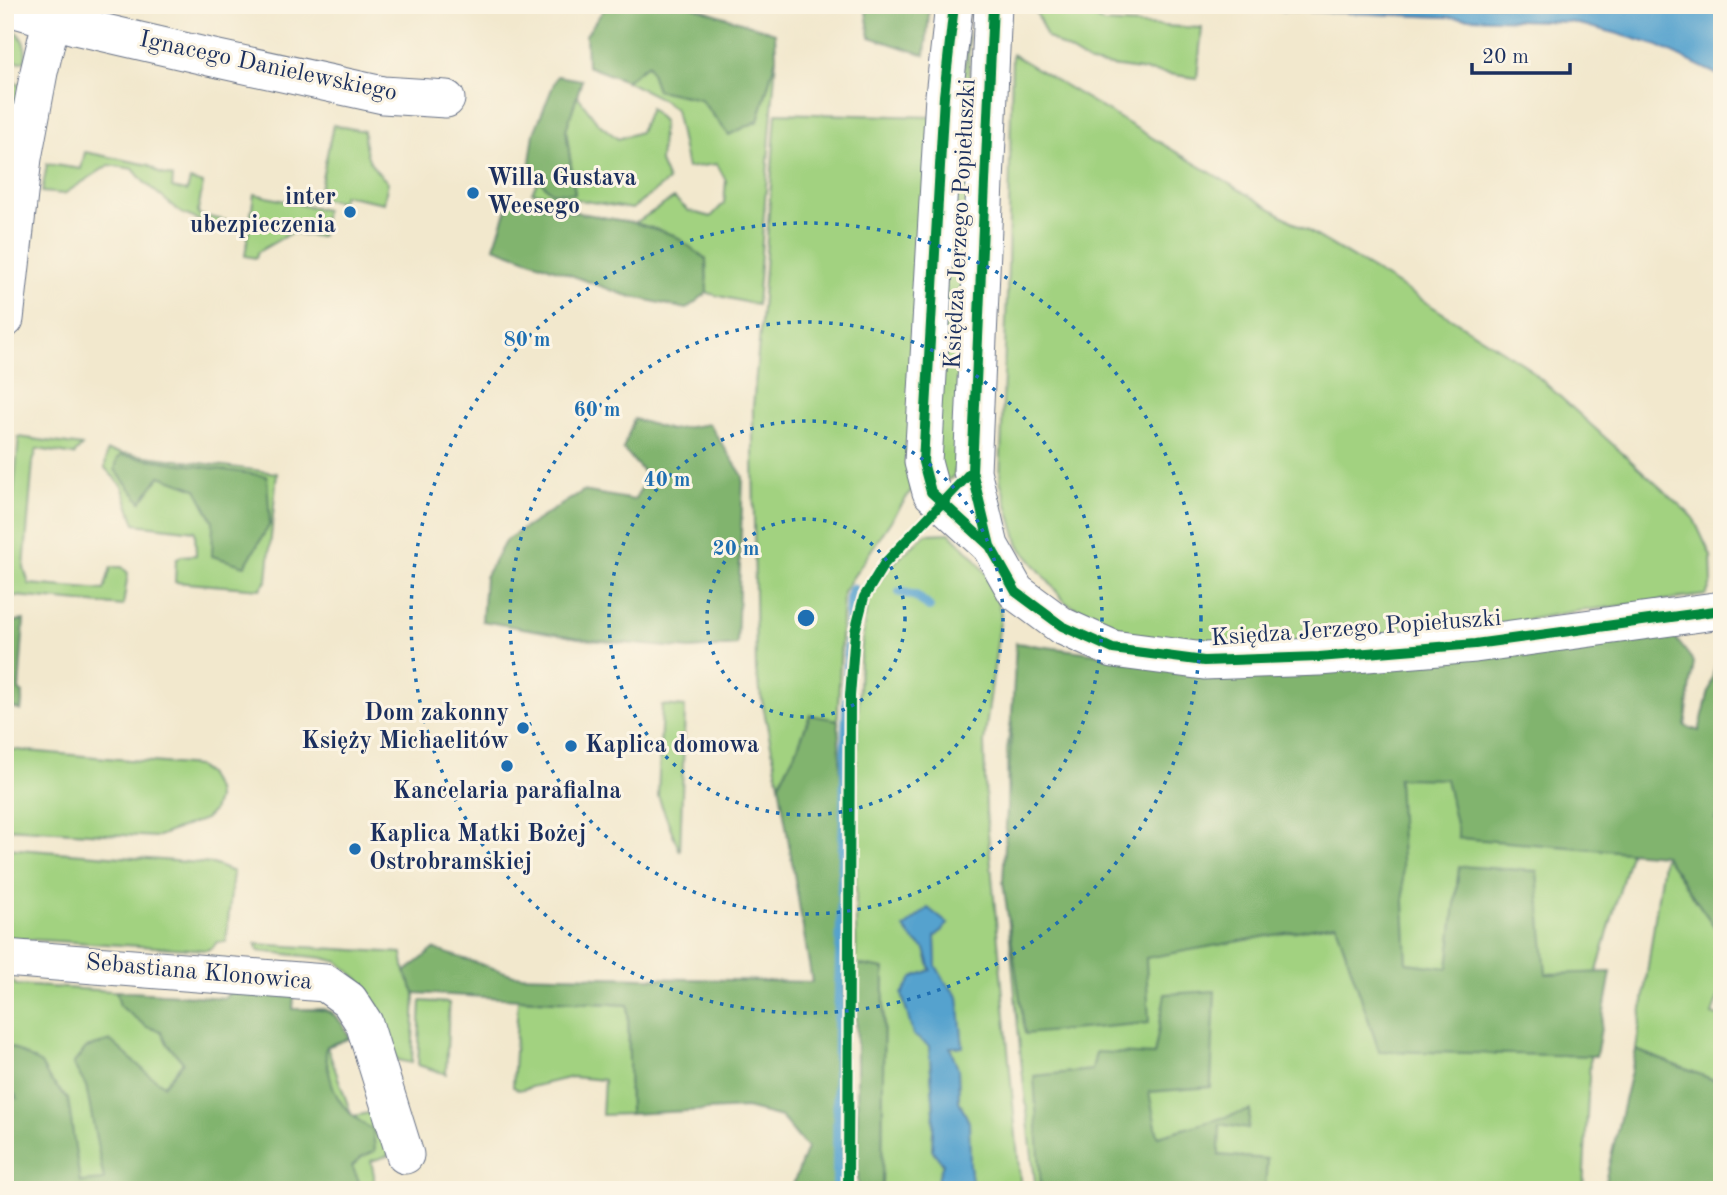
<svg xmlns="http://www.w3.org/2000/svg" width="1727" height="1195" font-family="'Old Standard TT',serif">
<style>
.green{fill:#a2d280;stroke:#5e806f;stroke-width:2}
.forest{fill:#81b46e;stroke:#4e7266;stroke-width:2}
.water{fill:#55a2ce;stroke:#386896;stroke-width:2}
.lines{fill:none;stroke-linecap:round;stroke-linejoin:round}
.stream{stroke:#55a2ce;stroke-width:10}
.minor-casing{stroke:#667085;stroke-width:39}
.minor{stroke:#fff;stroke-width:37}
.cycleway-casing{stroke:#fcf5e5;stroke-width:15}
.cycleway{stroke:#00873e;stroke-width:10}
.ring{fill:none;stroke:#1f6fb2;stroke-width:3.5;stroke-dasharray:3.5 7}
.poi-dot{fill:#1f6fb2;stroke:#fcf5e5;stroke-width:2.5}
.labels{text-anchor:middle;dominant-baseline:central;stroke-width:6;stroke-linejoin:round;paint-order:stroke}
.street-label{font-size:24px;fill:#1b2f5e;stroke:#fcf5e5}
.poi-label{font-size:24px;font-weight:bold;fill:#1b2f5e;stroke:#fcf5e5;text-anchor:start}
.centre{fill:#1f6fb2;stroke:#fcf5e5;stroke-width:3.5}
.ring-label{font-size:21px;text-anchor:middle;font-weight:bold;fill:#1f6fb2;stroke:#fcf5e5;stroke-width:6;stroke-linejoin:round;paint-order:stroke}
</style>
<rect width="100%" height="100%" fill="#fcf5e5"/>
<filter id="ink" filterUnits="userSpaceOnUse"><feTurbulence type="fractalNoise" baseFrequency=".0143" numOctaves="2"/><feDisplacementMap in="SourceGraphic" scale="14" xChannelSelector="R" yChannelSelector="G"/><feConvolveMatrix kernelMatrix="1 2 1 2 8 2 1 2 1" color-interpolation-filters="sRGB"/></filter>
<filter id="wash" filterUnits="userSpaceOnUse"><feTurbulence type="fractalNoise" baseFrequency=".00686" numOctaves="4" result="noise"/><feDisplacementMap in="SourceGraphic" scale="28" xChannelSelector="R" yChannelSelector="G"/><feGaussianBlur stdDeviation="1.57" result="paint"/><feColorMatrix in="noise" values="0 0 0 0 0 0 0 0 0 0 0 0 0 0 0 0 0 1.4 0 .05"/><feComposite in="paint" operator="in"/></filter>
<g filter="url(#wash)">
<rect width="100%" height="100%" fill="#f2e8cd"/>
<path class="green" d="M1033,5H1083L1084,9L1103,23L1202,28L1197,78L1090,63L1047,37Z
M5,23C20,32 28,45 25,61L20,62L5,58Z
M968,31L970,98L968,131L973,204L961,451L953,477L940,484L928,448Z
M1012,54L1392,281L1525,365L1693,517L1711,556L1712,582L1706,595L1571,612L1471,630L1200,647L1133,634L1066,603L1019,546L1000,480L1008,267Z
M776,58L757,305L707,293L706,259L673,235L635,223L674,198L689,211L711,217L724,203L726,181L717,164L687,168L675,109L658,97L626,81L648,64L657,90L700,99L758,121Z
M11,83L21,84L5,206V124Z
M577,95L598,123L618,139L640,132L650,108L663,121L660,162L668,181L632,209L532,192L539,179L551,192L575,193L566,130Z
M776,113L934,117L911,491L843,592L835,778L779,784L756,671L753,448V407L762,310Z
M333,125L364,131C364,155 370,167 388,182L384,203L343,195L341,202L318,198Z
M85,152L149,165L159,173L173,177L172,188L187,191L190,180L203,184L198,211L199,215L229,221L221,229L181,213L144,182L133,169L109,165L64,194L42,192L47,164L81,169Z
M254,194L325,210L321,237L291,233L258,252L256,258L245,256Z
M19,437L82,446L74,455L37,449L33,462L24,568L29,584L104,590L111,567H122L128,573L123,606L5,595V581Z
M107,451L277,473L267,580L260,589L175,582L176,560L181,556L196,555L195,531L135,524L122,486L105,468Z
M950,533L974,557L994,585L1001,614L984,743L986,811L1021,1190H973L970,1165L969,1122L959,1101L958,1069L950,1047H963L958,997L944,980L936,966L935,937L948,924L928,908L914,941L925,949L931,970L913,977L929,1046L934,1112L932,1150L943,1164L934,1190H882L884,969L856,964V764L860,660L867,602L887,569L926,534Z
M1016,682L1676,689L1594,982L1583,1190H1036L1021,1060L1009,928L1007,750Z
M662,705L685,707L680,852L658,796Z
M5,749L197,766L207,774L216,790L217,799L213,811L205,819L156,837L5,828Z
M5,848L213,864L233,872L226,942H217L213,947L207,950L5,938Z
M1664,855L1716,929L1722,925V987L1712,1014L1722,1017V1083L1636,1050Z
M256,944L402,953L405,972L415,993L412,1063L398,1060L396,1057L379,1009L364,984L338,962L323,958L258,951Z
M5,974H8L16,985L224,998L235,986L294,993L293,1009H323L332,1012L350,1038L327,1047L352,1116L375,1112L390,1155L371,1161L374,1175V1190H5Z
M518,999L628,1005L630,1114L602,1115L604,1080L572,1077L519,1090L513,1087Z
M421,1001L449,1003L446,1074L418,1065Z"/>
<path class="forest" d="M607,5H688L775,33L776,58L758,121L729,135L700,99L657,90L648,64L626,81L587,66L586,35Z
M865,5H930L925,55L870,37Z
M557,76L582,80L566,130L575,194L551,192L529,169L534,133Z
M510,200L635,223L674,235L706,259L707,293L686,309L625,295L494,247Z
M634,419L670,430L709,424L743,476L737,645L690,649L590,640L482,621L485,577L506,540L583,491L634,500L648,477L623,449Z
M121,455L267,476L270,524L245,566L212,556L213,521L196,489L160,476L141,502L115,470L117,460Z
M24,620L19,690L23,693L21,711L5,704V623Z
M1674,636L1694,662L1685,726L1699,731L1722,639V810L1715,819L1722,822V925L1717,930L1664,855L1459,838L1446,779L1398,778L1407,963L1448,968L1459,866L1537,871L1546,974L1611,972L1596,1056L1379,1051L1336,924L1146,958L1149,1023L1025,1034L1003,882L1016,643L1257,675Z
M810,715L838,720L843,819L845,942L843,1190H791L807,1148L781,1117L746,1108L630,1114L628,1005L415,993L405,972L434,949L514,975L812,982L779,784L798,746Z
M856,964L884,969L882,1190H858Z
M235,986L294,993L293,1009C326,1010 335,1006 350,1038L327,1046L325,1051C332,1091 336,1108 373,1130L375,1151L362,1157L352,1166L363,1190H5V1095L17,1098L8,1084V1045L41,1064L50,1080L68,1099L80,1182L104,1180L86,1086L73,1064L86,1048L111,1041L148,1074L164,1085L183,1062L168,1045L161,1031L147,1027L120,1006L116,991L225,998Z
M1215,991L1211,1087L1149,1092L1158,1136L1250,1110L1248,1129L1220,1124L1219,1155L1267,1159L1265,1190H1041L1034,1076L1092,1070L1096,1052L1154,1055L1165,994Z
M1636,1050L1722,1083V1190H1423V1186H1604Z"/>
<path class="water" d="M1141,5H1722V77L1658,46L1615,33L1570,22Z
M928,908L948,924L935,937L936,966L944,980L958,997L963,1047H950L958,1069L959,1101L969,1122L970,1165L973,1190H934L943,1164L932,1150L934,1112L929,1046L913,1035L902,994L913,977L931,970L925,949L914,941L904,928Z"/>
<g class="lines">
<path class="stream" d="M900,592L916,596L929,607
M837,1190L838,1032L850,598L853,589"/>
</g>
</g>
<g filter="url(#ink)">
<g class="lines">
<defs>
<path id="minor" d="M954,5L944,96L923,462L931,492L990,546
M993,5L972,471L990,546L1016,592L1062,626L1113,649L1204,661L1319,657L1475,644L1722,610
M5,6L75,26L209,57L383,95L446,99
M5,319L23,158L39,72L55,5
M5,958L325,983L349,1000L364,1023L405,1155"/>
</defs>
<use href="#minor" class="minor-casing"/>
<use href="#minor" class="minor"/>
<defs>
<path id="cycleway" d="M954,5L944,96L923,462L931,492L990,546
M993,5L972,471L990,546L1016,592L1062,626L1113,649L1204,661L1319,657L1475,644L1722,610
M848,1190L850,696L855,632L864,597L884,564L972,471"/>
</defs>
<use href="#cycleway" class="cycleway-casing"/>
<use href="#cycleway" class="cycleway"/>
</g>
</g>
<g class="ring">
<circle cx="806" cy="618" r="99"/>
<circle cx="806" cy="618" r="197"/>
<circle cx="806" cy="618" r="296"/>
<circle cx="806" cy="618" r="395"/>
</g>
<g class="poi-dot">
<circle cx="473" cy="193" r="7"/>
<circle cx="350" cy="212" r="7"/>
<circle cx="523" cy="728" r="7"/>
<circle cx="571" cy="746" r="7"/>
<circle cx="507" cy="766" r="7"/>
<circle cx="355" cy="849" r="7"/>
</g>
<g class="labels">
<g class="street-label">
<text transform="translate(268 67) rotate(12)">Ignacego Danielewskiego</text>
<text transform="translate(961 224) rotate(-87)">Księdza Jerzego Popiełuszki</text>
<text transform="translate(1356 629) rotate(-4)">Księdza Jerzego Popiełuszki</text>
<text transform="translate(199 973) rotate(5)">Sebastiana Klonowica</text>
</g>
<g class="poi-label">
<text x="487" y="179">Willa Gustava<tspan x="487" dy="28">Weesego</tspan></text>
<text x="336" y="198" text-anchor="end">inter<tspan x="336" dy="28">ubezpieczenia</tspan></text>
<text x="509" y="714" text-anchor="end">Dom zakonny<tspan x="509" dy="28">Księży Michaelitów</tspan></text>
<text x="585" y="746">Kaplica domowa</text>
<text x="507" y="792" text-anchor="middle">Kancelaria parafialna</text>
<text x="369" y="835">Kaplica Matki Bożej<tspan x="369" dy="28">Ostrobramskiej</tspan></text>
</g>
</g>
<circle cx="806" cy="618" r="10" class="centre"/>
<g class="ring-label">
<text x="527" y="346">80 m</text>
<text x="597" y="416">60 m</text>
<text x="667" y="486">40 m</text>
<text x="736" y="555">20 m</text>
</g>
<rect width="1727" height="1195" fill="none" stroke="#fcf5e5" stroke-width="28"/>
<path d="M1472 63v10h98v-10" fill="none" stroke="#1b2f5e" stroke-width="3.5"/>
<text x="1482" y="63" font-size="21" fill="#1b2f5e" stroke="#fcf5e5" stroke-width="5" paint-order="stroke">20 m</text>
</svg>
